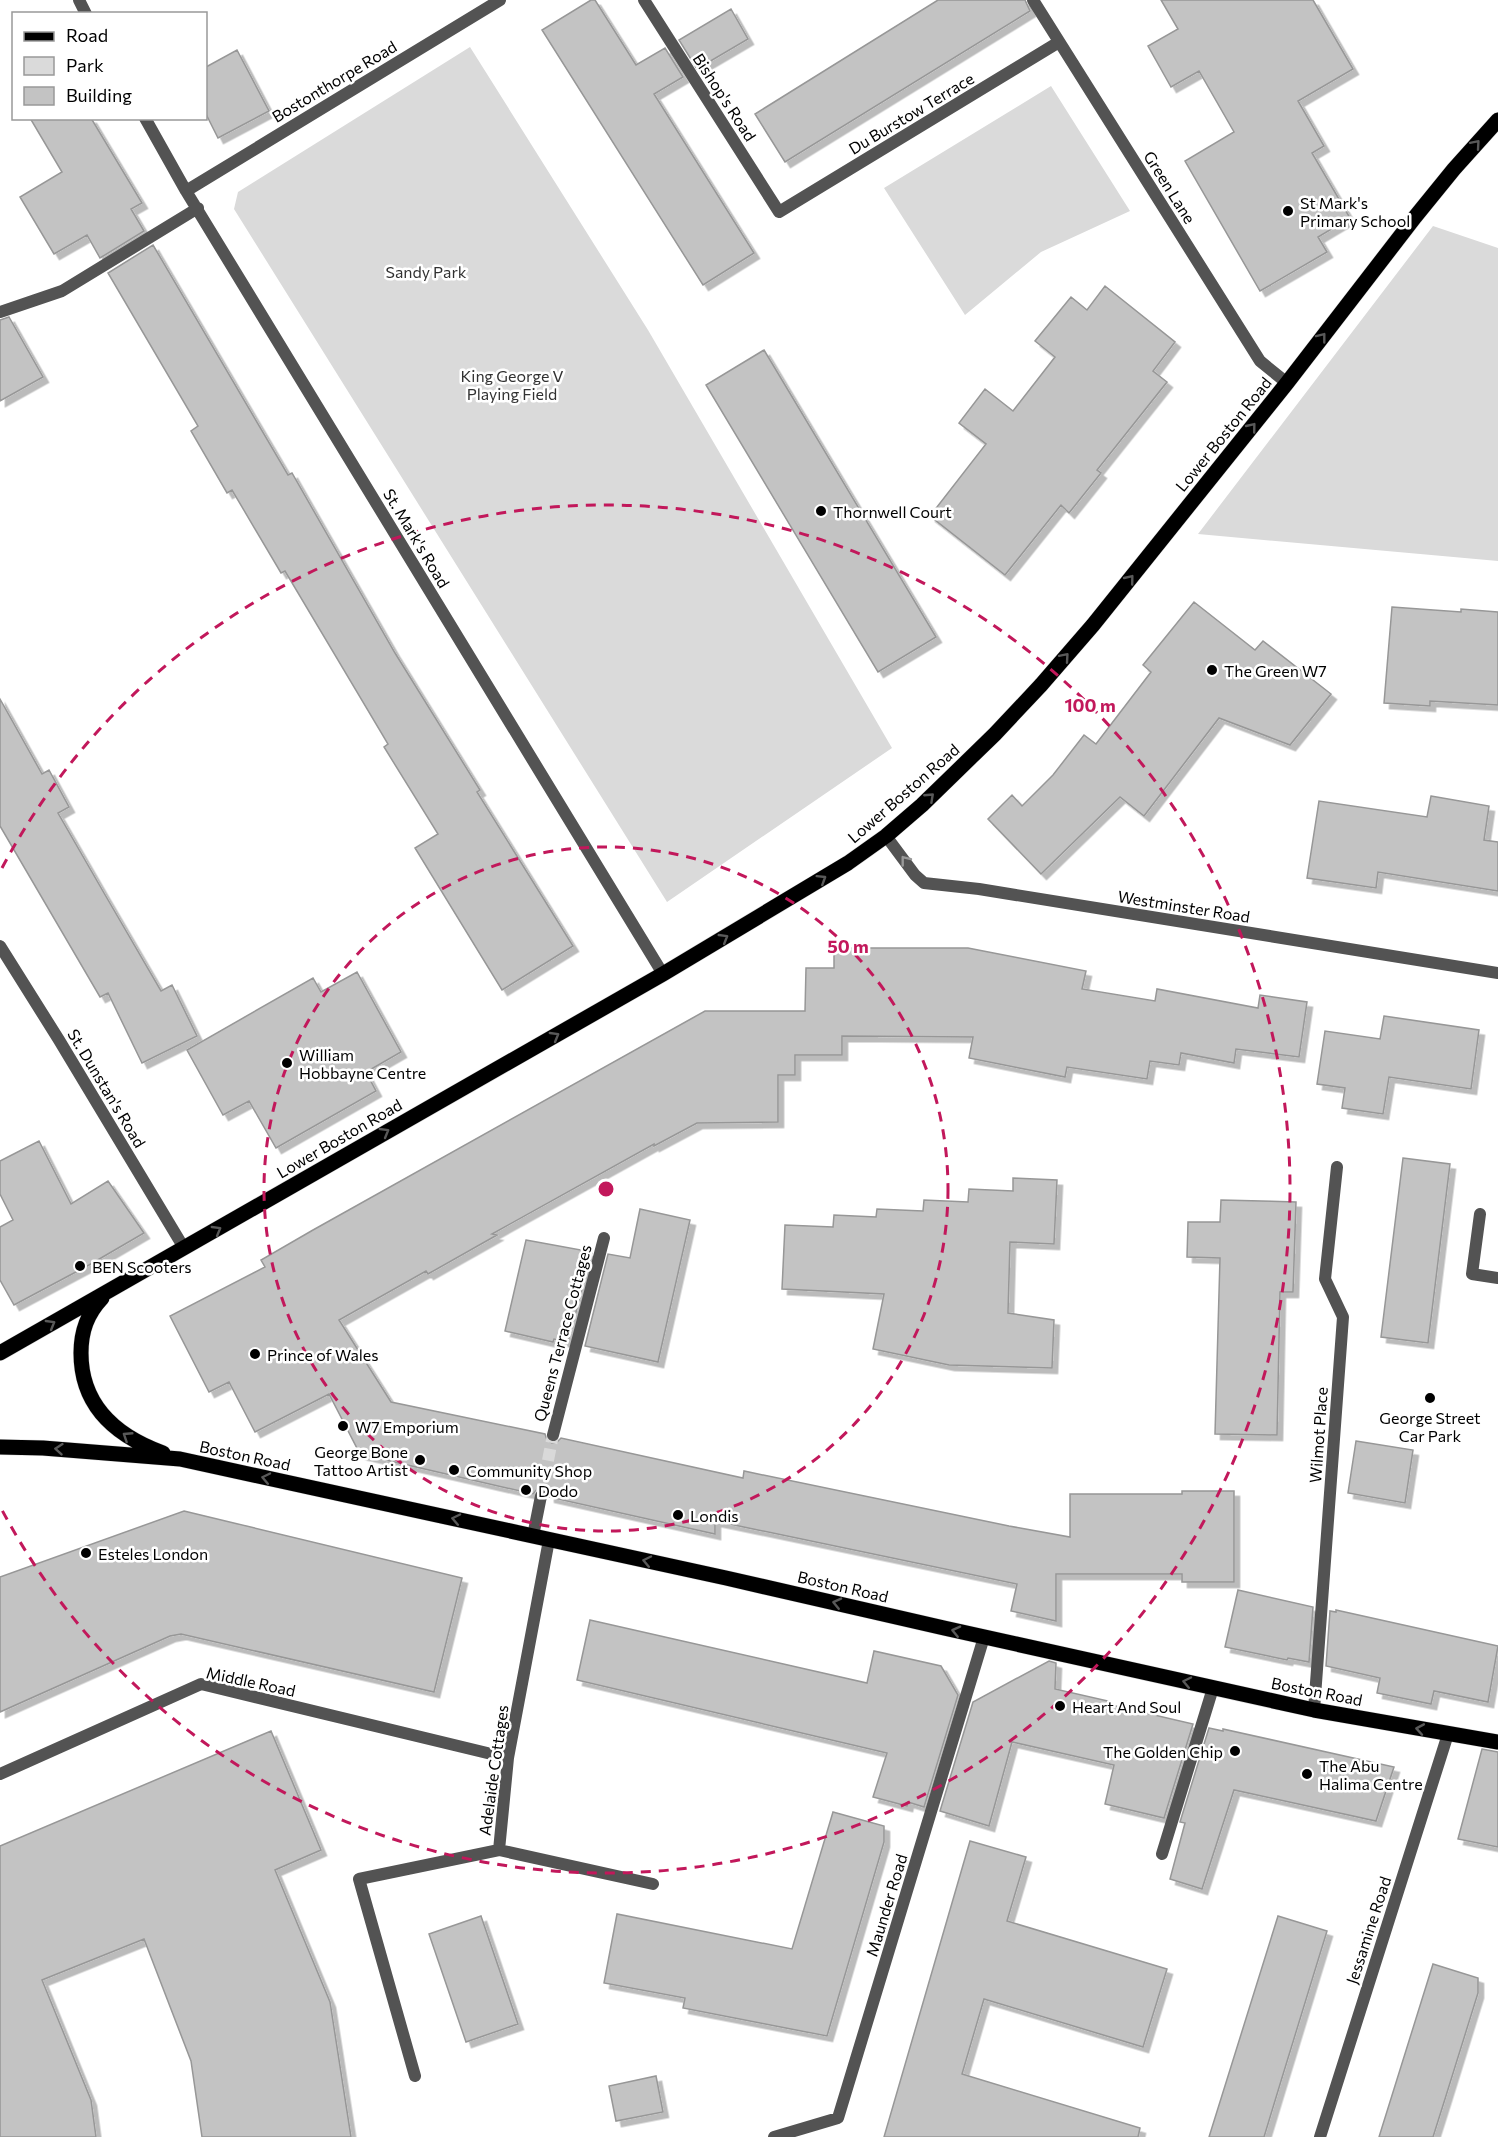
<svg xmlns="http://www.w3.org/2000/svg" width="1498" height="2137" font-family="Commissioner,sans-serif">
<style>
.green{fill:#dadada}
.building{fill:#c3c3c3;stroke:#979797;stroke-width:1.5;filter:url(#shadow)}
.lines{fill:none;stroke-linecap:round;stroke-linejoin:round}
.minor-tunnel{stroke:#d9d9d9;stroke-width:12;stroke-dasharray:12 6;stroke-linecap:butt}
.primary-casing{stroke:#dbdbdb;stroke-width:16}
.minor{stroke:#535353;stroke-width:12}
.primary{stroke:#000;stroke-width:15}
.oneway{stroke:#595959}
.oneway2{stroke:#989898}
.ring{fill:none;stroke:#c2185b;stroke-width:3;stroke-dasharray:10 8}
.poi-dot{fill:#000;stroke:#fff;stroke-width:2}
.labels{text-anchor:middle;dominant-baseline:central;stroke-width:5;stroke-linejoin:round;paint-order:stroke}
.street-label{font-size:16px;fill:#000;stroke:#fff}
.poi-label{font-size:16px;fill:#000;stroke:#fff;text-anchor:start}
.park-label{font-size:16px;fill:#313131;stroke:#fff}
.centre{fill:#c2185b;stroke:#fff;stroke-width:3}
.ring-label{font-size:18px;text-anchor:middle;font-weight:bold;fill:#c2185b;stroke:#fff;stroke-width:5;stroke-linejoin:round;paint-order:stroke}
</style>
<defs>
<filter id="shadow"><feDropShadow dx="5.5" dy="5.5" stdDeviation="0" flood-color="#0004"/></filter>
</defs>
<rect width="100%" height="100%" fill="#fff"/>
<path class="green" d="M470,47L648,330L892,748L667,902L234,209L238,192Z
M1051,86L1130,211L1041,252L965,315L884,188Z
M1433,226L1498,248V561L1198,534Z"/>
<path class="building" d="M591,0H595L636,65L665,48L683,77L654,94L754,253L703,285L542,30Z
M938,0H1025L1030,11L785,162L755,114Z
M1161,0H1313L1353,69L1298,101L1324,146L1312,153L1350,218L1318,237L1327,252L1260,291L1185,161L1234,132L1199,71L1171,87L1148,46L1178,29Z
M731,9L748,39L697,69L679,40Z
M237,50L269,111L218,138L206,114V67Z
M30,118H91L142,203L131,209L144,231L100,258L87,235L54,254L20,197L62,172Z
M153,245L288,475L292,473L395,653L480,790L477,792L573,946L502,990L415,848L438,834L384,747L388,744L285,571L281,573L232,490L227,493L191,431L198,426L108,273Z
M1105,286L1175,342L1153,371L1167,382L1097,470L1101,473L1069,513L1061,505L1005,575L930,516L986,444L959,423L985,389L1013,411L1055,357L1035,341L1071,297L1087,310Z
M9,317L43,377L0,401V320Z
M764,350L936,637L878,672L706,385Z
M1194,602L1255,650L1263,641L1331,694L1290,745L1219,718L1144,816L1120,797L1041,874L988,819L1012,795L1022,806L1053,775L1084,735L1096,744L1151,672L1143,665Z
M1392,607L1461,612V609L1498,612V705L1430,701V706L1384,703Z
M0,699L42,774L49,770L69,807L58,813L104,893L161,991L172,985L197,1036L142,1063L108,993L100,997L0,826Z
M1431,796L1489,806L1484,840L1498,842V891L1378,872L1376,888L1307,878L1319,801L1427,817Z
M834,948H968L1086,971L1082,989L1155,1001L1157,989L1258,1008L1260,995L1307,1002L1299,1057L1236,1049L1234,1063L1181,1053L1179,1065L1150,1061L1147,1079L1067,1067L1065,1077L969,1058L973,1037L842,1036V1055H795V1075H778V1122L697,1123L654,1146V1144L492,1234L497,1235L428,1274L426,1271L339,1320L391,1402L545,1434L547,1440L552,1443H556L561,1438L743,1478L744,1471L1009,1526L1070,1537V1494H1182V1491H1234V1582H1182V1574H1056V1621L1011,1611L1017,1584L715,1521V1534L549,1497V1493L543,1488H538L533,1494L360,1454L329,1394L255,1432L229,1382L209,1392L170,1316L265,1267L261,1260L313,1230L705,1011H805L806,968H834Z
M357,972L401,1052L366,1072L376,1091L276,1148L249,1101L223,1115L187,1050L313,978L321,992Z
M1384,1016L1479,1030L1471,1089L1389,1077L1383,1114L1342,1108L1345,1088L1317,1084L1325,1031L1380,1039Z
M39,1141L71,1204L108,1181L144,1233L89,1265L14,1305L0,1280V1227L13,1220L0,1194V1161Z
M1403,1158L1450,1164L1428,1343L1381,1337Z
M1013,1178L1057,1180L1054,1244L1010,1242L1008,1313L1054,1320L1052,1368L949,1365L873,1349L884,1294L782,1289L785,1225L833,1227L834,1215L876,1217L877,1209L923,1211L924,1200L968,1202L969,1189L1013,1191Z
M1221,1200L1296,1202L1293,1292H1280L1277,1435L1215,1434L1220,1258L1187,1257L1188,1222H1220Z
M640,1209L690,1220L658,1362L585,1346L608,1254L630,1258Z
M526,1240L592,1252L568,1342L554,1339L553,1342L505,1331Z
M1356,1441L1413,1450L1405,1503L1348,1493Z
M184,1511L462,1578L434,1692L181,1634L170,1636L0,1712V1577Z
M1238,1590L1313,1607L1309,1662L1288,1658L1287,1660L1225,1647Z
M1336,1610L1498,1646L1488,1702L1434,1691L1431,1704L1377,1693L1380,1678L1326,1666L1330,1611L1336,1612Z
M590,1620L867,1683L874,1651L941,1666L958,1695L924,1807L908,1802L907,1806L873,1797L887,1753L577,1680Z
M1049,1661L1056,1663L1055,1689L1108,1701L1107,1704L1193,1724L1164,1818L1105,1804L1114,1765L1012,1742L989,1826L940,1811L973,1702Z
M1209,1728L1223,1731V1729L1394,1767L1376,1821L1234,1790L1202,1889L1170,1879L1185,1823L1180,1822Z
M271,1731L321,1850L275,1870L330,2002L351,2137H202L191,2061L144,1939L42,1980L91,2100L96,2137H0V1846Z
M1482,1749L1498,1752V1847L1458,1839Z
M833,1812L884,1826V1842L827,2036L683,2008L685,1998L604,1983L617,1914L792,1949Z
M970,1841L1026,1857L1007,1921L1167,1969L1143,2047L984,1999L962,2074L1140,2128L1138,2137H884Z
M481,1916L518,2024L466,2042L429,1934Z
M1278,1916L1327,1931L1281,2081L1264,2137H1209Z
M1433,1964L1478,1978V1993L1445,2099L1433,2137H1379Z
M656,2076L663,2112L616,2121L609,2086Z"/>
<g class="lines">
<path class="minor-tunnel" d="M541,1496L553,1435"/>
<defs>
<path id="primary" d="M102,1298C87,1314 81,1331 81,1353C81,1406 116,1436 163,1453
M0,1353L663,974L848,863L886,836L922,805L995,734L1041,685L1093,625L1287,383L1415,217L1454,169L1498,120
M0,1447L43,1448L180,1459L726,1578L944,1628L1314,1710L1498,1742"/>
</defs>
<use href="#primary" class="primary-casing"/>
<path class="minor" d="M79,0L86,14
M644,0L779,212L1059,42
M1033,0L1260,361L1287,383
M145,118L186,191L663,974
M186,191L500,0
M0,312L62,291L198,208
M886,836L915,875L924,883L979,889L1498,973
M0,946L59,1040L184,1248
M1480,1214L1472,1274L1498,1278
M553,1435L604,1238
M533,1536L541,1496
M1314,1710L1343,1317L1325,1279L1337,1167
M0,1774L201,1684L508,1758
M499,1850L508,1758L549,1540
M1162,1854L1213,1688
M415,2076L359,1879L499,1850L653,1884
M774,2137L838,2118L984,1637
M1320,2137L1448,1734"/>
<use href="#primary" class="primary"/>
</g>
<defs><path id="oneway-chevron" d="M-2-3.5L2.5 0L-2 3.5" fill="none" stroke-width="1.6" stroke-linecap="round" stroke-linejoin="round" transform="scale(1.5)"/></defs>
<g class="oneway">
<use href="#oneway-chevron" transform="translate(1476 144) rotate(-49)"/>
<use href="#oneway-chevron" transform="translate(1322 337) rotate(-52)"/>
<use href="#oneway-chevron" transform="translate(1252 427) rotate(-51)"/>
<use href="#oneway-chevron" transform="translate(1130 579) rotate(-51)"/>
<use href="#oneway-chevron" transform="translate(1065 657) rotate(-49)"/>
<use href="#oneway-chevron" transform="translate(930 797) rotate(-43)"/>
<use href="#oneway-chevron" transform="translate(822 879) rotate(-32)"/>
<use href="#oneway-chevron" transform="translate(724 938) rotate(-31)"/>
<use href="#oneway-chevron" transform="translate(555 1036) rotate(-30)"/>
<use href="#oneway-chevron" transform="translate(385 1132) rotate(-30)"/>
<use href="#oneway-chevron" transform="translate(217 1230) rotate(-30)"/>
<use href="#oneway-chevron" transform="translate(51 1324) rotate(-30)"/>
<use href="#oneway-chevron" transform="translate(127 1436) rotate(-147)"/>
<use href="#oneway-chevron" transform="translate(59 1449) rotate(-175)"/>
<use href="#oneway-chevron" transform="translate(266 1478) rotate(-168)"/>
<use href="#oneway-chevron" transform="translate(456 1519) rotate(-168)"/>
<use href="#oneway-chevron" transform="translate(647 1561) rotate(-168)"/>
<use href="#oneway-chevron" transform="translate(837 1603) rotate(-167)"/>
<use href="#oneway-chevron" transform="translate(956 1631) rotate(-167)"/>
<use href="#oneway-chevron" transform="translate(1187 1682) rotate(-168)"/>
<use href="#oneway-chevron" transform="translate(1420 1729) rotate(-170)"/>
</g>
<use class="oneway2" href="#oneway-chevron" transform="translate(905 860) rotate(-128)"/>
<g class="ring">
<circle cx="606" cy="1189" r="342"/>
<path d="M2 868A684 684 0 1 1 2 1510"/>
</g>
<g class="poi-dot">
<circle cx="1288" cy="211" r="6"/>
<circle cx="821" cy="511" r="6"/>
<circle cx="1212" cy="670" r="6"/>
<circle cx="287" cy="1063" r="6"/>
<circle cx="80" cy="1266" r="6"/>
<circle cx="255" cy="1354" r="6"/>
<circle cx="1430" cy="1398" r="6"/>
<circle cx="343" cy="1426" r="6"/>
<circle cx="420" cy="1460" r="6"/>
<circle cx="454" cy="1470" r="6"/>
<circle cx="526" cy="1490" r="6"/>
<circle cx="678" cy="1515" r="6"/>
<circle cx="86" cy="1553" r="6"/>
<circle cx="1060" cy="1706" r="6"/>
<circle cx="1235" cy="1751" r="6"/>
<circle cx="1307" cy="1774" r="6"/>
</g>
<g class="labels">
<g class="street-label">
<text transform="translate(334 81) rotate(-31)">Bostonthorpe Road</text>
<text transform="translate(725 97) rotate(57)">Bishop's Road</text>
<text transform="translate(911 113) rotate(-31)">Du Burstow Terrace</text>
<text transform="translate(1170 187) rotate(58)">Green Lane</text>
<text transform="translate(1223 434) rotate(-51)">Lower Boston Road</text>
<text transform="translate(417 538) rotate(59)">St. Mark's Road</text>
<text transform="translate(903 793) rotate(-41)">Lower Boston Road</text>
<text transform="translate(1184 906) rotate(9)">Westminster Road</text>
<text transform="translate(107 1088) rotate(59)">St. Dunstan's Road</text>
<text transform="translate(339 1138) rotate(-30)">Lower Boston Road</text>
<text transform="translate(562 1333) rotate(-75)">Queens Terrace Cottages</text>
<text transform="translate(1318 1435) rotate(-86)">Wilmot Place</text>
<text transform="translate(245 1455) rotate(12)">Boston Road</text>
<text transform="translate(843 1586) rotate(13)">Boston Road</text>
<text transform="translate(251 1681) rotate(12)">Middle Road</text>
<text transform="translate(1317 1691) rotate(11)">Boston Road</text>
<text transform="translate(493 1770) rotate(-82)">Adelaide Cottages</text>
<text transform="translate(886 1905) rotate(-73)">Maunder Road</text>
<text transform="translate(1368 1930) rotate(-72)">Jessamine Road</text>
</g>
<g class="poi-label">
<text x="1300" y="202">St Mark's<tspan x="1300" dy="18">Primary School</tspan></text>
<text x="833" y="511">Thornwell Court</text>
<text x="1224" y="670">The Green W7</text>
<text x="299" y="1054">William<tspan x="299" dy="18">Hobbayne Centre</tspan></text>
<text x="92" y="1266">BEN Scooters</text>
<text x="267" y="1354">Prince of Wales</text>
<text x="1430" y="1417" text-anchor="middle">George Street<tspan x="1430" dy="18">Car Park</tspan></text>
<text x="355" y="1426">W7 Emporium</text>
<text x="408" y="1451" text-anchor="end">George Bone<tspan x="408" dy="18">Tattoo Artist</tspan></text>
<text x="466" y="1470">Community Shop</text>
<text x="538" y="1490">Dodo</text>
<text x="690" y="1515">Londis</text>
<text x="98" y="1553">Esteles London</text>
<text x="1072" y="1706">Heart And Soul</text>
<text x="1223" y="1751" text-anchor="end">The Golden Chip</text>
<text x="1319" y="1765">The Abu<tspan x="1319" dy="18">Halima Centre</tspan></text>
</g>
<g class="park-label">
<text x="426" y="271">Sandy Park</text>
<text x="512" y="375">King George V<tspan x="512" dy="18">Playing Field</tspan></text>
</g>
</g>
<circle cx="606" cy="1189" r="9" class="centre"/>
<g class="ring-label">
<text x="1090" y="712">100 m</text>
<text x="848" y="953">50 m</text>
</g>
<rect x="12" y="12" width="195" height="108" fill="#ffffff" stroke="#999999" stroke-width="1.5"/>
<rect x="24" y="32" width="30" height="9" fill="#000000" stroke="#999999" stroke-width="1.5"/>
<text x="66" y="42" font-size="18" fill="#000000">Road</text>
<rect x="24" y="57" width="30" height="18" fill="#dadada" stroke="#999999" stroke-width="1.5"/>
<text x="66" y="72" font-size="18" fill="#000000">Park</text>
<rect x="24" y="87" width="30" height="18" fill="#c3c3c3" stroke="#999999" stroke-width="1.5"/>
<text x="66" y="102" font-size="18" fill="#000000">Building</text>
</svg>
